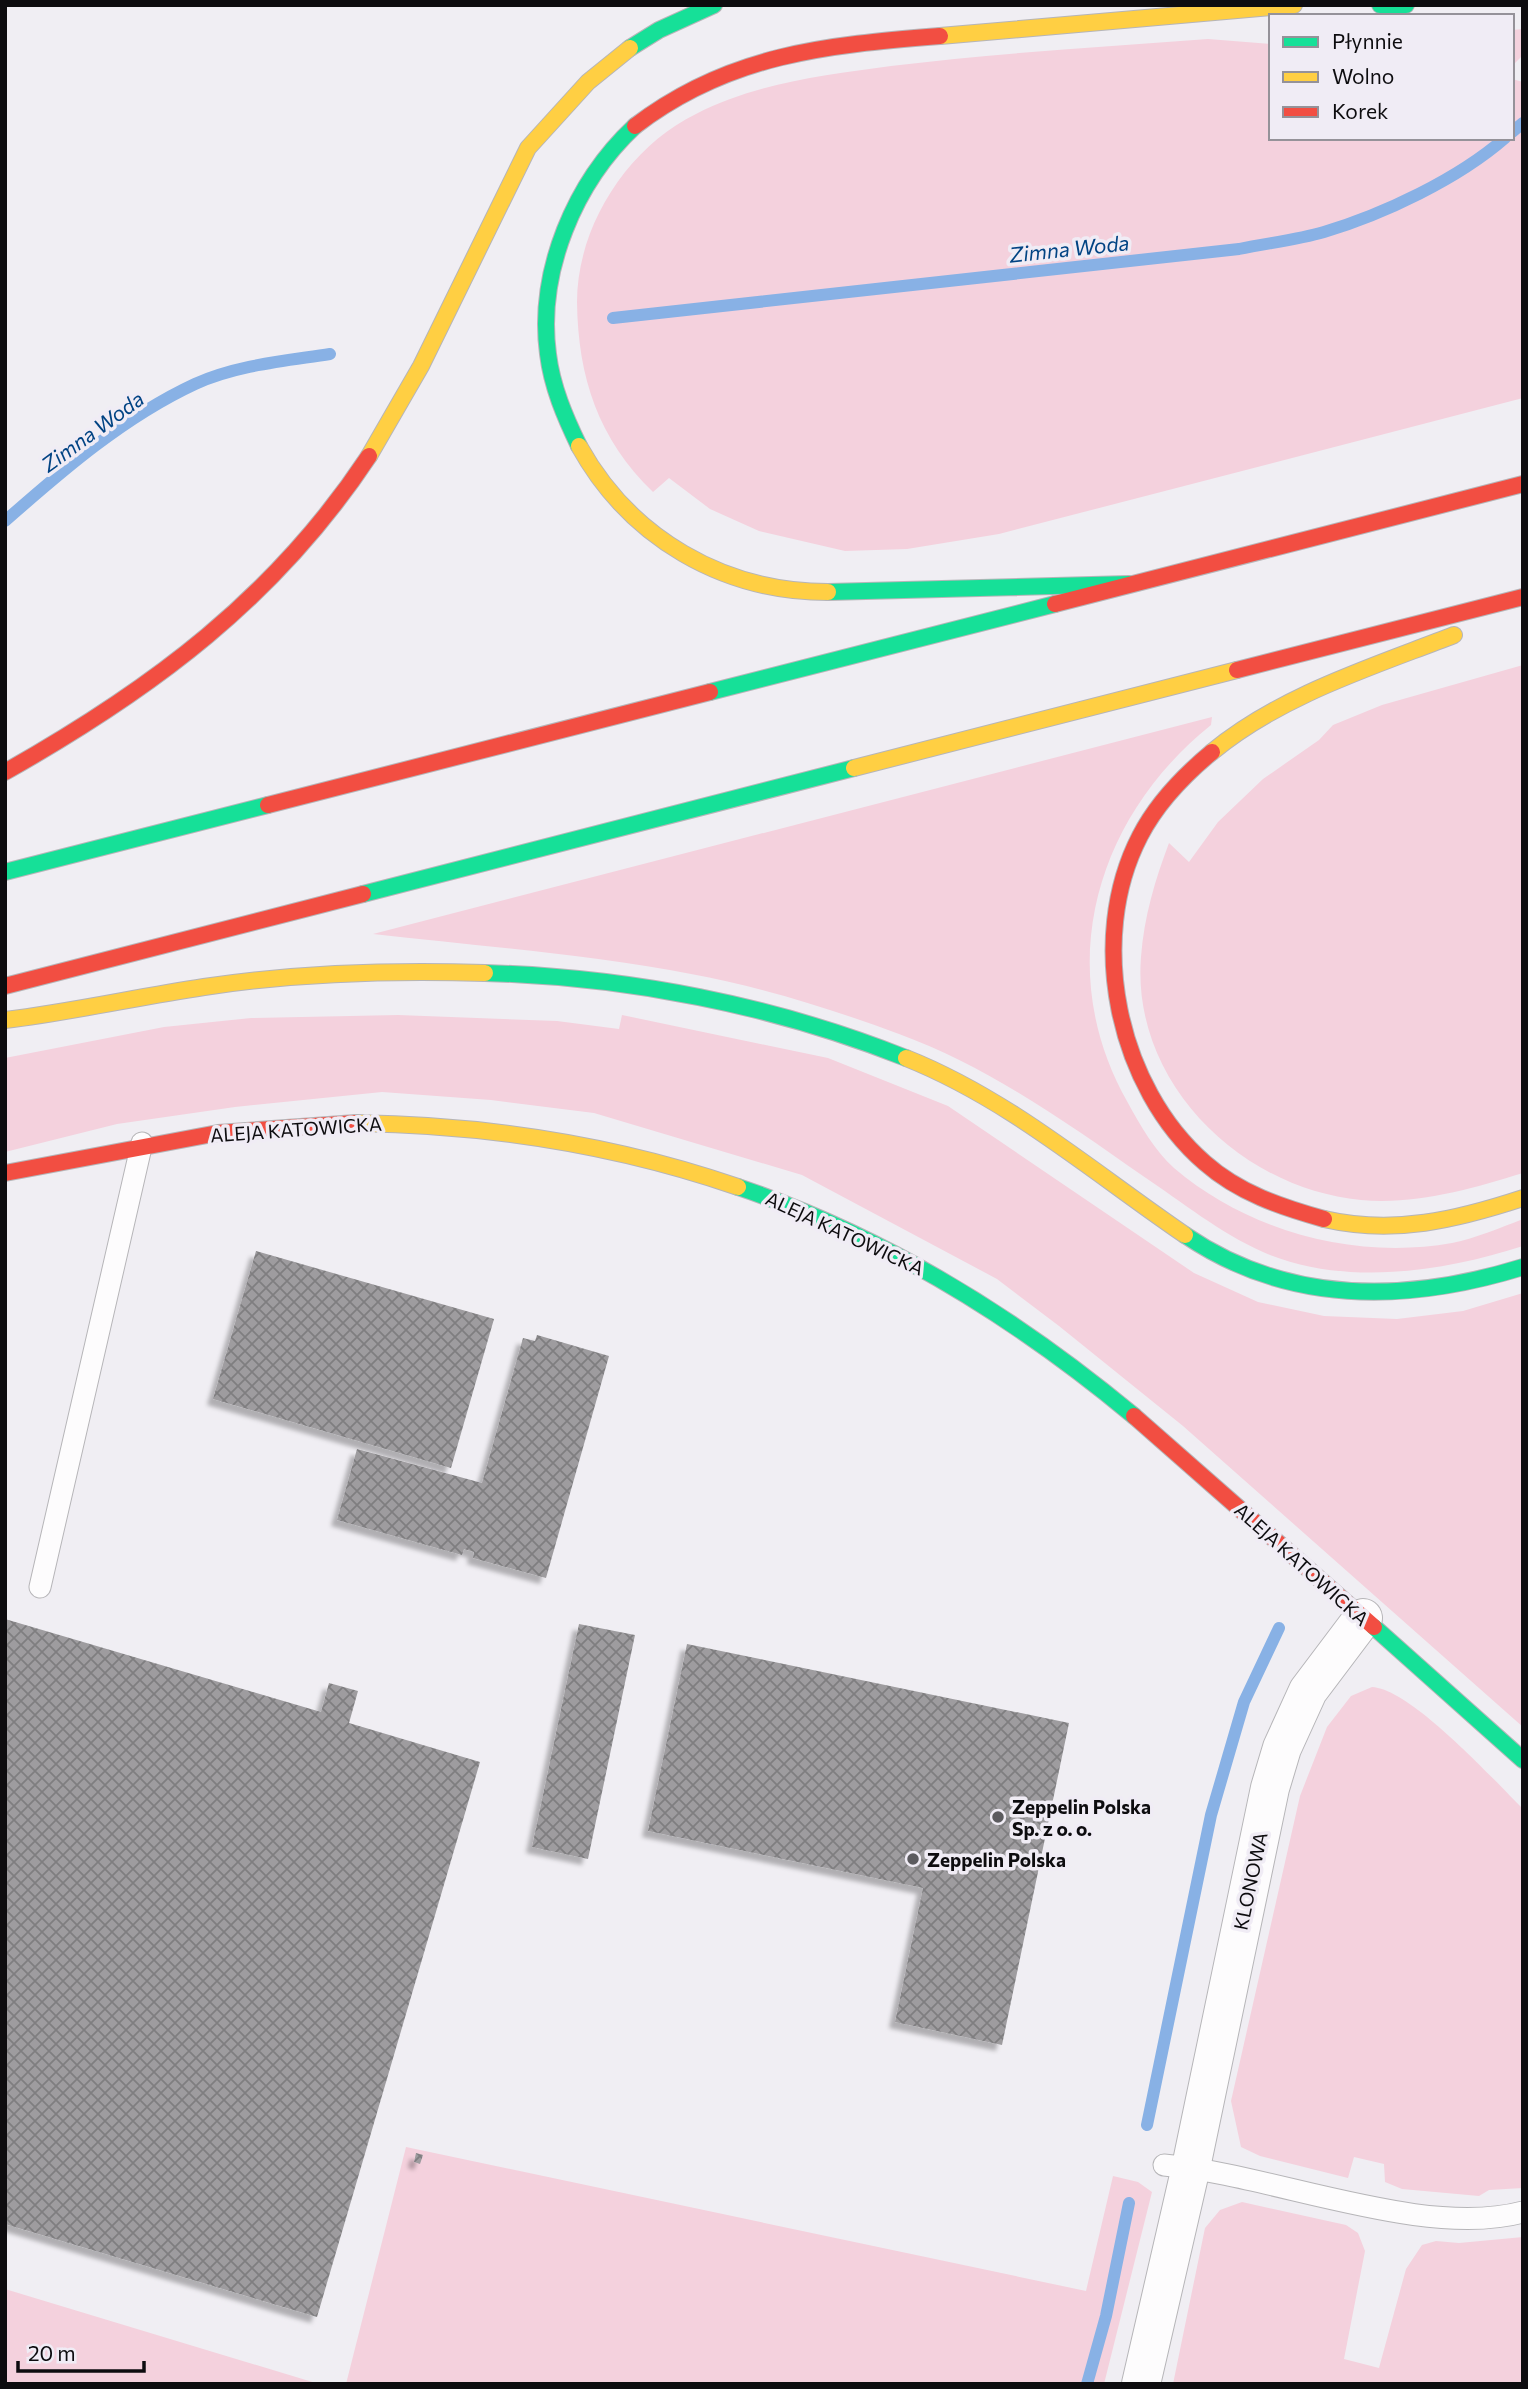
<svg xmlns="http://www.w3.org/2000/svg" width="1528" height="2389" font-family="Commissioner,sans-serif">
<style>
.grass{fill:#f4d1dd}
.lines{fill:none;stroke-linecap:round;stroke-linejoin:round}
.stream{stroke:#88b1e5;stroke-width:12}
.building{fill:url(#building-cross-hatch);filter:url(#shadow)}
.lane-casing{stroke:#b6b5b8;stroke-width:23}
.street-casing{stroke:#b6b5b8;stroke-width:40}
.fast-casing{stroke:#b6b5b8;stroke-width:18}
.slow-casing{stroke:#b6b5b8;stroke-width:18}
.jam-casing{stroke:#b6b5b8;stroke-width:18}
.lane{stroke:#fdfcfd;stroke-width:21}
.street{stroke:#fdfcfd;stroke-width:38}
.fast{stroke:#16e098;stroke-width:16}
.slow{stroke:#ffcf43;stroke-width:16}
.jam{stroke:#f24e42;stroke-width:16}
.poi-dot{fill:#5c5b5f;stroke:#f0ecf5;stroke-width:2.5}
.labels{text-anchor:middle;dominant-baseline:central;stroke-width:7;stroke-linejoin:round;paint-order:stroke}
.street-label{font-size:19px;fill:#0d0c0f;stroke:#f0ecf5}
.poi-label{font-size:19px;font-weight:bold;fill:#0d0c0f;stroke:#f0ecf5;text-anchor:start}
.water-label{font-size:21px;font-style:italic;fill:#014383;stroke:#f0ecf5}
</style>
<defs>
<pattern id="building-cross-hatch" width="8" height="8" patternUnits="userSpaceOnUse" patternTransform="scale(1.75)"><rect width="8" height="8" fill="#9e9c9f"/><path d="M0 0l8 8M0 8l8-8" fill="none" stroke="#7f7e80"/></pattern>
<filter id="shadow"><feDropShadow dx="-6" dy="6" stdDeviation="2" flood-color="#0004"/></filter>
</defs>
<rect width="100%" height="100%" fill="#f0eef3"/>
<path class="grass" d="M1523,29V55L1512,66V30Z
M1208,39L1271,44V138H1512V79L1523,82V398L999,534L907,549L845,551L759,531L710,509L669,478L653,492C598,439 578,377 577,302C577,226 628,147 696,114C757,83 824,75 891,66C996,53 1102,47 1208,39Z
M1523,665V1173C1471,1189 1416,1205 1361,1200C1241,1189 1131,1082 1141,957C1144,917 1155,880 1169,843L1189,862L1218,822L1263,779L1319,740L1333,725L1382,705Z
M1212,717L1211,725C1094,819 1052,970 1128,1103C1140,1125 1155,1151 1174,1168C1249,1232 1356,1260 1452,1243C1476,1238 1500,1228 1523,1219V1246C1442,1272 1344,1287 1263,1252C1220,1233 1182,1202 1143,1176C1066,1122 987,1066 899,1034C832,1009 761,987 691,974C587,954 478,946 373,934Z
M398,1015L557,1021L619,1029L622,1015L828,1058L948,1106L1194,1273L1258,1302L1324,1316L1397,1319L1463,1311L1523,1293V1727L1183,1426L1059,1326L997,1279L802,1175L594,1113L491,1100L382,1092L235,1107L117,1124L5,1152V1058L164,1027L251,1018Z
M1372,1687C1411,1689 1493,1779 1523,1809V2188L1489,2190L1479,2196L1402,2189L1385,2182L1384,2164L1354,2157L1348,2178L1260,2156L1241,2147L1231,2101L1300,1796L1327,1727L1351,1696Z
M406,2147L1086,2291L1113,2176L1138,2182L1152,2192L1104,2384H346Z
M1242,2202L1346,2225L1358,2233L1365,2251L1344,2359L1379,2368L1406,2269L1422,2245L1436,2241L1459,2243L1523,2237V2384H1173L1205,2228L1220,2210Z
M5,2289L319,2384H5Z"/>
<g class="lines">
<path class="stream" d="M1512,132L1523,123
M613,318L1239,249C1267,243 1297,240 1324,232C1384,214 1458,179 1505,138
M5,521C63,470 124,417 195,384C237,365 285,361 330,354
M1147,2125L1211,1815L1244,1702L1279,1628
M1087,2384L1106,2316L1129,2203"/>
</g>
<path class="building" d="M256,1251L494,1319L451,1468L213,1399Z
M537,1335L609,1356L546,1578L473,1558L474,1552L464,1549L462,1555L337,1520L357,1449L482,1483L523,1338L535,1341Z
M5,1619L321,1712L329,1683L358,1691L349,1723L480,1762L317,2317L5,2224Z
M579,1624L635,1635L588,1859L532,1847Z
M687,1644L1069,1723L1002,2045L895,2022L923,1888L648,1831Z
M416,2153L423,2155L420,2164L414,2162Z"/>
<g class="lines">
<defs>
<path id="lane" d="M40,1587L142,1143
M1164,2165C1271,2174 1422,2239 1523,2212"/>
<path id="street" d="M1141,2384L1191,2167L1270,1788L1282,1748L1308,1691L1363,1618"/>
<path id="fast" d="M1380,5H1406
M630,48L659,30L714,5
M579,446C565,417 552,387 548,354C537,271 575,182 635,126
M828,592L1129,584
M710,692L1055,604
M5,872L268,805
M363,894L854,768
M485,973C628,977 773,1005 906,1058
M738,1187C884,1236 1016,1318 1134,1416
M1185,1235C1288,1305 1407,1303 1523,1267
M1374,1627L1523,1760"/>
<path id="slow" d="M940,36L1294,5
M579,446C630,538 723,592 828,592
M369,456L421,366L528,148L588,82L630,48
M1212,752C1281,695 1372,667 1454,635
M854,768L1237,670
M5,1020C72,1012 137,997 204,987C296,973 391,970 485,973
M906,1058C1009,1099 1094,1173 1185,1235
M356,1123C488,1125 613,1144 738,1187
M1324,1219C1394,1235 1456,1220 1523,1198"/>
<path id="jam" d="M635,126C729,54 827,45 940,36
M1055,604L1523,484
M1237,670L1523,597
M1212,752C1183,776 1157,803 1140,836C1086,940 1118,1088 1205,1163C1239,1193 1281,1207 1324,1219
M5,772C152,689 275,598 369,456
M268,805L710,692
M5,986L363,894
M5,1173L218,1133L356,1123
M1134,1416L1374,1627"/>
</defs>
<use href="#lane" class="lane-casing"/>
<use href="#street" class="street-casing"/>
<use href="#fast" class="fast-casing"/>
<use href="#slow" class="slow-casing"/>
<use href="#jam" class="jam-casing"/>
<use href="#lane" class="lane"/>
<use href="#street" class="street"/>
<use href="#fast" class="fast"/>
<use href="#slow" class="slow"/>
<use href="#jam" class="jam"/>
</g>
<g class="poi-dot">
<circle cx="998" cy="1817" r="7"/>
<circle cx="913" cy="1859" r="7"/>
</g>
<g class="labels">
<g class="street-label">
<text transform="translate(296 1129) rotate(-4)">ALEJA KATOWICKA</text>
<text transform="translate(845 1233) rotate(25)">ALEJA KATOWICKA</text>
<text transform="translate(1302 1564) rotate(42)">ALEJA KATOWICKA</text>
<text transform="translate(1250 1881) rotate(-78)">KLONOWA</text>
</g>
<g class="poi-label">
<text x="1012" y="1806">Zeppelin Polska<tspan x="1012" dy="22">Sp. z o. o.</tspan></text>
<text x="927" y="1859">Zeppelin Polska</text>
</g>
<g class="water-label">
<text transform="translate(1069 248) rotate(-6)">Zimna Woda</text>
<text transform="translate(92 431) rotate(-36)">Zimna Woda</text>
</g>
</g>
<rect width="1528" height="2389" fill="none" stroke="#0d0c0f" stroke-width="14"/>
<rect x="1269" y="14" width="245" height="126" fill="#f0ecf5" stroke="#959299" stroke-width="2"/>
<rect x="1283" y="37" width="35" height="10" fill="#16e098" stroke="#959299" stroke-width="2"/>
<text x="1332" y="49" font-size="21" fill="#0d0c0f">Płynnie</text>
<rect x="1283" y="72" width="35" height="10" fill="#ffcf43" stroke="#959299" stroke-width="2"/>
<text x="1332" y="84" font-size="21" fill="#0d0c0f">Wolno</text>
<rect x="1283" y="107" width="35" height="10" fill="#f24e42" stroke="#959299" stroke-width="2"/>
<text x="1332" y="119" font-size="21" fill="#0d0c0f">Korek</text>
<path d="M18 2361v10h126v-10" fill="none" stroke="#0d0c0f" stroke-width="3.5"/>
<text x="28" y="2361" font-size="21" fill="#0d0c0f" stroke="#f0ecf5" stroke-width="5" paint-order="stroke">20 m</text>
</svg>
